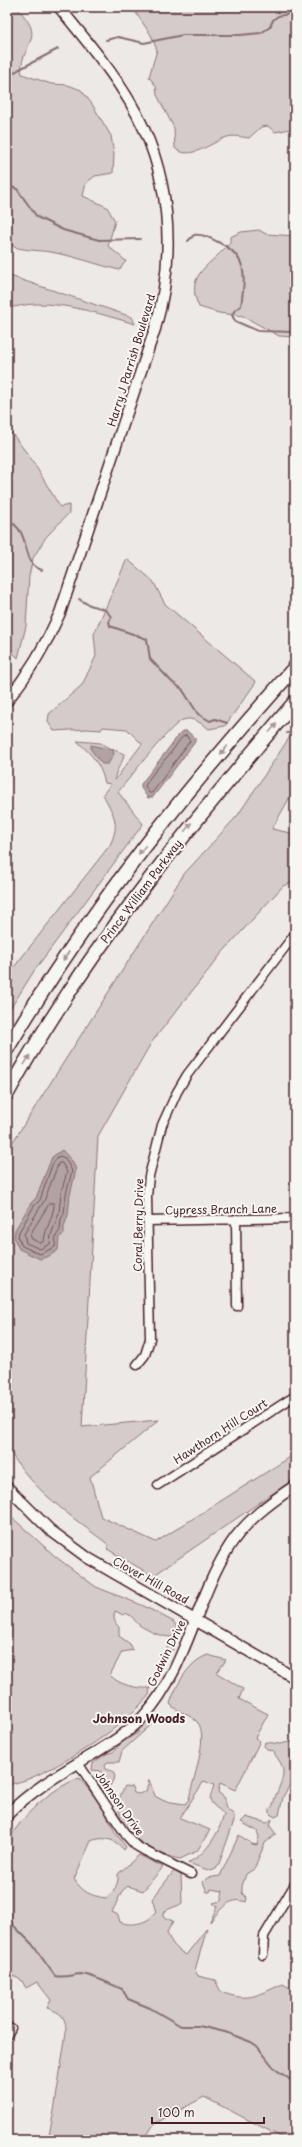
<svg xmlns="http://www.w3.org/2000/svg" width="302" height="2147" font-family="'Playpen Sans',sans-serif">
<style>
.green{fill:#d4cbca;stroke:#8f757a}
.water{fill:#b1a2a3;stroke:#886e73}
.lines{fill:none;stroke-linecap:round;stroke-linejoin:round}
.shore{stroke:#73535b;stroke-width:1}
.stream{stroke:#886e73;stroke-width:2}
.minor-casing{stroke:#4a1f2b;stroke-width:11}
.tertiary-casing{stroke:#4a1f2b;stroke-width:13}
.trunk-casing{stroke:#4a1f2b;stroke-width:16}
.minor{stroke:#f6f6f2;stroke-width:8}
.tertiary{stroke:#f6f6f2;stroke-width:10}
.trunk{stroke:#f6f6f2;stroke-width:13}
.oneway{fill:#a99598}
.labels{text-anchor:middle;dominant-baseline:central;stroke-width:4;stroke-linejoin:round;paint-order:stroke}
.street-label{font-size:11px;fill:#4a1f2b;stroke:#f6f6f2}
.neighbourhood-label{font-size:12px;font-weight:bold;fill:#4a1f2b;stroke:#f6f6f2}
</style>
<rect width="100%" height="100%" fill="#ece9e6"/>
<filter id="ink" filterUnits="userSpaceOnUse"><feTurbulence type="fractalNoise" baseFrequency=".025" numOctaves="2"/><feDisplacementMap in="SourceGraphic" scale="8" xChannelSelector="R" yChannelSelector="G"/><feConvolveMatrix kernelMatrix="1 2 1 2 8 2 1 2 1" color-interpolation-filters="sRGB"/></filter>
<g filter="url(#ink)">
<path class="green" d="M7,7H17C22,14 29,21 31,28C36,42 18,56 22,74L51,84L68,85L81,90L92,104L111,136L114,154L113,173L95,176L86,183L83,196L107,207L115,221L108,246L126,261L119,270C98,265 78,257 56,253C42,250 28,251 14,247L9,240L7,217V23L10,17H7Z
M132,7H295V128L275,132L268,126L261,127L249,138C242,137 233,135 227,137C212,142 189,162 175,148L174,128L157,95L156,86L149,77L157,50L151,35Z
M259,230L266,234L295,236V337L279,336L243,316L219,313L199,307C183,273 213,265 230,242V237L241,232Z
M7,275L132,317L135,324C104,315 68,303 35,304C26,304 16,307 7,308Z
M7,427L32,460L60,507L69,505V513L46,537L33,558L29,576L26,626L18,658L7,647Z
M127,559L153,581L165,604L256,682L225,726L209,729C202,724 192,716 183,720C171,724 129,779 118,792L143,824L34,971L7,1014V976L110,845C121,822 113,815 103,794L111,784L105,783C100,763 92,755 77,741L101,743L105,746L124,754C124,763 114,770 115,780L142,744L127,729L103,727L101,730L87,729L54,731L48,722L49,714L82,685L96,656L94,634Z
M295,729V788L272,829L295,834V881L283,886L222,953L151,1043L98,1136L82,1427L159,1420L90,1477L101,1517L156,1542L295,1454V1478L153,1576L107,1549L109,1545C72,1517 29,1488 7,1446V1151L184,874L238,815Z
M7,1513L56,1557L96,1587L144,1606L174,1622L178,1631C177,1642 173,1656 161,1659L172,1637C160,1637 149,1631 139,1625C133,1620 135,1617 125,1613L123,1615L115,1611C113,1618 114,1622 119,1627V1636L130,1644L133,1650L122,1652L110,1675C118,1685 138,1689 150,1688L149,1695C121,1729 73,1759 33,1777C25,1781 16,1782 7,1786Z
M208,1655L226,1660L217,1673L243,1689L239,1699L268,1714L255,1738L260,1741L237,1787L235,1790L220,1783L218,1792L225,1798V1807L234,1815V1821L219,1864L216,1869L211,1871L188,1863C207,1853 218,1835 224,1815C220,1808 212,1808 210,1798L214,1785L204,1781L180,1818L210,1830L197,1851L180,1859C148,1854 102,1823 125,1786L132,1787L134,1793L139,1794L146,1791L149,1780L155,1796L164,1801L185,1804L189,1799C192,1782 209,1737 198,1723C191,1714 178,1713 170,1704C176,1685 189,1661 208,1655Z
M150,1716H153L155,1720L153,1723L122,1751L119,1762H108L105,1764L106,1769L112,1771L115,1776L110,1786L101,1787L100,1783L104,1775L100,1771L92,1770L93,1763L106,1754L113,1752L124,1740L138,1733L140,1725Z
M295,1741V1775L283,1797L279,1815L275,1817L270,1814V1809C275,1804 273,1801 276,1795C280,1785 287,1772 280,1762C277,1757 275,1756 274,1751L268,1750L264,1746L265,1742L280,1744Z
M79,1778L102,1805L115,1832L126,1847L124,1850C115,1839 104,1836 91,1841L74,1879C82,1892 91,1896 106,1898C114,1892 119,1884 118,1874L139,1855L163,1867L143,1891L128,1886L122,1891L112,1912L118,1915L120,1922C132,1927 149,1923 156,1912L152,1899L174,1871L181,1875L182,1903C176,1908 168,1907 163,1914V1917L173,1921L167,1932C170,1942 177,1950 186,1955L207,1928L195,1970L198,1976L215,1980L221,1992C249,2003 257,1995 283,1984L295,1991V2140H287L204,2097L154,2124L144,2140H48L54,2111L66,2033C66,2017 62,2013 47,2008L51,2000L37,1982L26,1988L22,1981L11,1974L7,1977V1843C22,1815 49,1790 79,1778Z
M246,1817L267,1823L272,1819L270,1826L276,1834L265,1843L254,1869L246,1874L242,1886V1893L247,1898L246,1902C229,1896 220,1910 210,1922L217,1907L213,1903L221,1901L223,1891L211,1889L210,1892H207L203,1882L207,1878L220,1876L239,1835L252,1844L257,1845L259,1837L257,1831L241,1822Z"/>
<path class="water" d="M187,731L195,738V742L153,797L148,798L141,788V784L178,736L183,731Z
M91,745L113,750L114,754L108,764H102L91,750Z
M62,1150L73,1162L76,1170L70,1195L68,1215L64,1227V1234L59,1237L58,1250L49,1256L40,1259L19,1249L14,1238L15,1230L31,1203L36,1198L52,1157Z"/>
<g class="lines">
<path class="shore" d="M186,735L190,741L152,793H149L145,786C152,772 166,760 175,747C178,742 181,737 186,735Z
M59,1156L65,1158L72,1171L66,1194L64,1214L61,1219L60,1230L56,1236L55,1247L40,1254L22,1246L18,1237L19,1232L34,1206L40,1200L52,1165Z
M59,1163H62L67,1172L61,1193L59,1213L51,1235L50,1244L40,1249L26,1243L24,1234L44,1201Z
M50,1203H54C54,1217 45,1228 44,1241L40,1243L32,1239L30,1235Z"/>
<path class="stream" d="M106,40L118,37L144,43L183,35H240L261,33L270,27L273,20L278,16L295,13
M7,82L12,74L18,70L58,49
M7,185L17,189L37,217L63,230L99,240L140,239
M188,241L194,235C203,234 210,238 218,242C249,256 245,277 241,306L235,310L232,315L235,321L258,331L295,332
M7,520C33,531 20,564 42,570
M79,599C82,601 86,604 90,605C100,609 106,607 111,617L109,621L110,626L147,639L150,659L172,682L182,689L198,714L210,721L215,719L227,723
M287,733H295
M7,1919L32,1944L55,1976C66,1978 70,1975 80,1974C91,1974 112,1985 122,1989L128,1999L150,2008L181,2026H199L225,2032L251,2042L257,2046L275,2069L295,2083"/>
<defs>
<path id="minor" d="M236,1219L237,1306
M147,1221L295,1218
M137,1365L145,1355L150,1339L147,1196L149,1176L162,1125L177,1092L187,1075L295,934
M158,1485L295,1396
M78,1763L126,1835L135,1845L145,1851L191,1874
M263,1955L264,1936L295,1884
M7,2035L11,2028"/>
<path id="tertiary" d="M7,701C29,673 46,645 60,613L155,329C177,253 171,171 130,102C110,68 84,38 59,7
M7,1487L50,1530L88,1558L295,1678
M7,1815C31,1790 63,1772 93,1754C111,1743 129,1732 143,1717C186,1670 195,1603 227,1550C243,1523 269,1503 295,1486"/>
<path id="trunk" d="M7,1049C54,970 107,894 164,822C205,769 251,718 295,667
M7,1094C86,951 189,826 295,702"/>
</defs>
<use href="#minor" class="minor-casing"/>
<use href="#tertiary" class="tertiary-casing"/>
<use href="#trunk" class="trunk-casing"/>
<use href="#minor" class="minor"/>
<use href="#tertiary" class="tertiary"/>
<use href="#trunk" class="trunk"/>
</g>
<defs><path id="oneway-solid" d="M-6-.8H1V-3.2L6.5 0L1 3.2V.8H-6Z"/></defs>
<g class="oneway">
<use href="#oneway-solid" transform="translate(273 728) rotate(-49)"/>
<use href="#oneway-solid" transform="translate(224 750) rotate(130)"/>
<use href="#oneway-solid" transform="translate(188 827) rotate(-51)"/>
<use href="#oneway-solid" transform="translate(142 850) rotate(128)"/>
<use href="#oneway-solid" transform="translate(66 956) rotate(124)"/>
<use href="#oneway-solid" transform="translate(27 1060) rotate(-59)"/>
</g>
</g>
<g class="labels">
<g class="street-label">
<text transform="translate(131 360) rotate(-73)">Harry J Parrish Boulevard</text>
<text transform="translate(141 891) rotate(-53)">Prince William Parkway</text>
<text transform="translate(221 1209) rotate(-1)">Cypress Branch Lane</text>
<text transform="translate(138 1225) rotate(-89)">Coral Berry Drive</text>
<text transform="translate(220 1431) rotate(-33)">Hawthorn Hill Court</text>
<text transform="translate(151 1580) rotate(29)">Clover Hill Road</text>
<text transform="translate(166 1653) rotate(-64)">Godwin Drive</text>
<text transform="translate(120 1803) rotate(55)">Johnson Drive</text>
</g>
<g class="neighbourhood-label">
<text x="139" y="1718">Johnson Woods</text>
</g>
</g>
<rect width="302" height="2147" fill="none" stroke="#f6f6f2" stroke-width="24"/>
<rect x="12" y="12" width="278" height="2123" fill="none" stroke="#4a1f2b" stroke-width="1.5" filter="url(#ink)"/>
<path d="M152 2117v6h112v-6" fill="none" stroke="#4a1f2b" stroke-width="2"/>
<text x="158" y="2117" font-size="12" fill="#4a1f2b" stroke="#f6f6f2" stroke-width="3" paint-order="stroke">100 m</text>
</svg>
